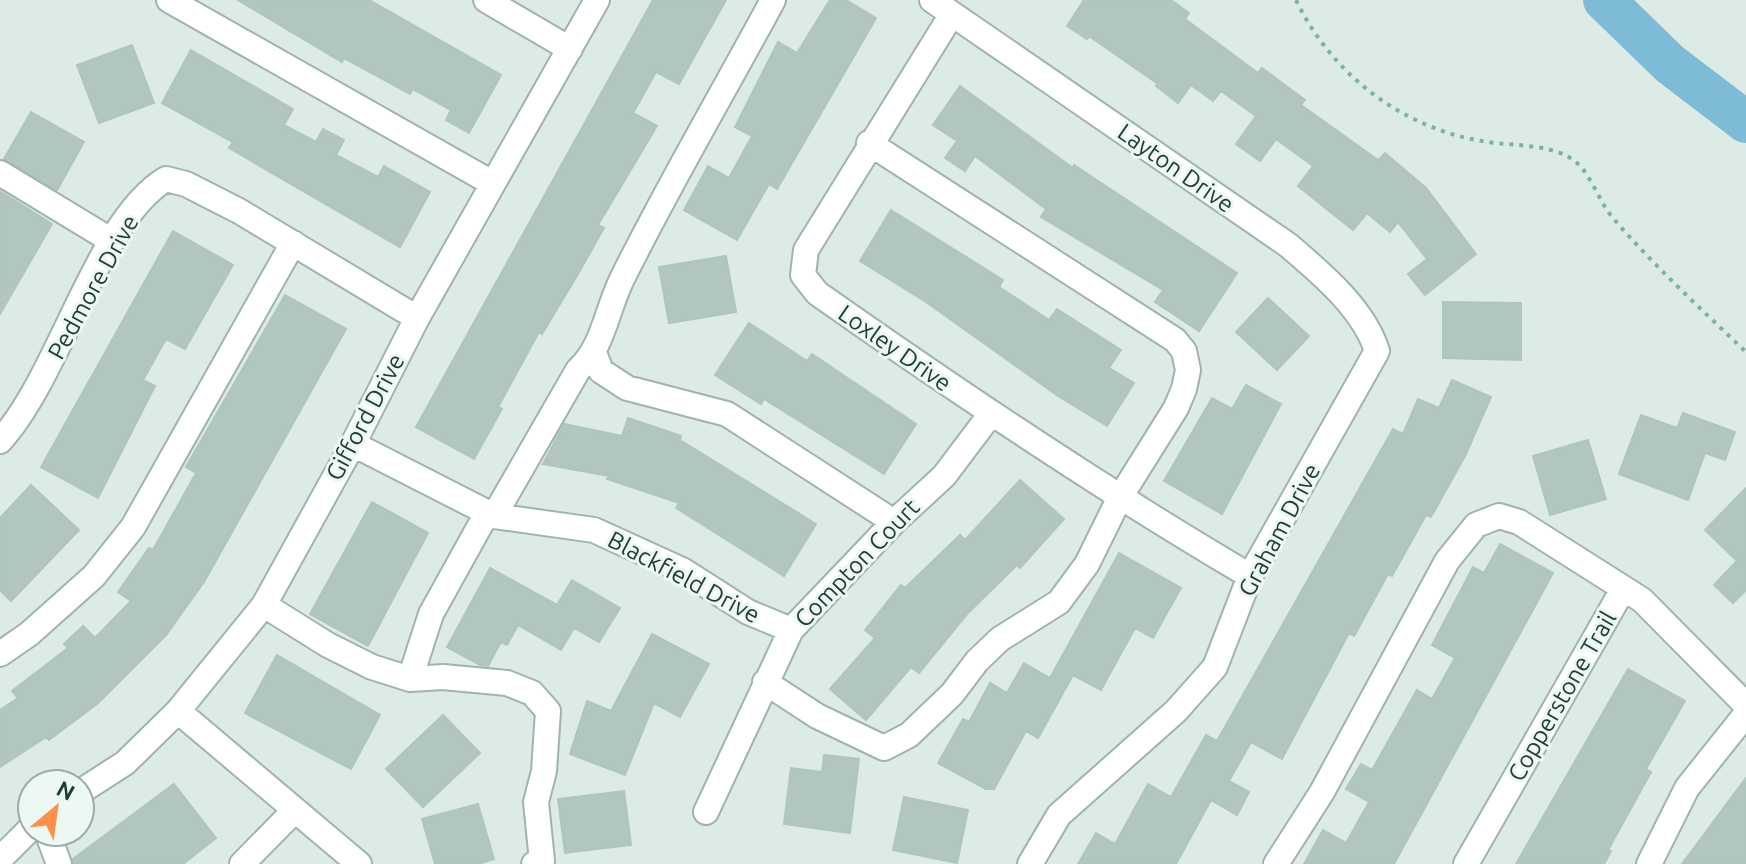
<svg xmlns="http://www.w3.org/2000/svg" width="1746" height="864" font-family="Ubuntu,sans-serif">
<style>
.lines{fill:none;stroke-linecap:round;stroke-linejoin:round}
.river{stroke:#7ebbd7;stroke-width:42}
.building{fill:#b2c6c0;stroke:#afc5bf;stroke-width:2}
.minor-casing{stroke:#a0b3af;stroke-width:28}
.path{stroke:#7ab2a9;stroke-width:4;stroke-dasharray:4 6;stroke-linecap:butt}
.minor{stroke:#fff;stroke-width:24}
.labels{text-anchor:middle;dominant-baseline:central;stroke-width:6;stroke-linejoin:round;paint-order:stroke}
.street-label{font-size:24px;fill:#1d3c38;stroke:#edf7f4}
</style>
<rect width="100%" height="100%" fill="#ddebe7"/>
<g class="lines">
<path class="river" d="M1604,0L1670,64L1746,122"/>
</g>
<path class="building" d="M238,0H369L501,75L469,133L446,120L451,110L413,89L410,94L344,58L342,62Z
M653,0H726L679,84L656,72L633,113L657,126L598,225L604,228L578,274L542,334L539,332L498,407L502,409L474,459L416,427Z
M830,0H846L876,18L777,189L769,184L737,240L684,210L708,166L729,178L752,136L735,127L778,42L797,53Z
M1084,0H1171L1189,13L1185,19L1258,73L1262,68L1305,100L1301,105L1378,160L1385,153L1426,188L1476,254L1425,295L1408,274L1427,259L1398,222L1390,232L1367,213L1353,230L1298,186L1313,166L1276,139L1260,161L1236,144L1256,116L1221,91L1213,101L1191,85L1178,103L1156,86L1158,84L1089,36L1087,39L1067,26Z
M132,45L154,103L99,123L77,65Z
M191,50L293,109L284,125L316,142L323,129L344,140L336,155L378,177L384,166L430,192L400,247L229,148L233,142L162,103Z
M960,86L1073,168L1074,165L1237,273L1199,331L1155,302L1163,290L1041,217L1046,209L975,156L965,171L945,158L957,141L933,125Z
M31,112L84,142L57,190L4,159Z
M0,191L52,224L0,314Z
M891,210L1003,280L999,287L1049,320L1057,309L1121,350L1109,368L1134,383L1107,426L1058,396L926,302L860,261Z
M173,231L233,265L185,349L166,339L143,380L155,386L98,498L41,467Z
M726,256L736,312L669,323L659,267Z
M285,295L346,329L204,582L166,635L97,704L49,740L46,737L0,767V710L18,698L12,691L68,648L64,644L83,626L95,638L131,601L118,592L149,548L153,550L196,473L186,467Z
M1268,298L1309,336L1277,370L1236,332Z
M1443,302L1521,303V360L1443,358Z
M749,323L807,361L812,354L916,424L884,474L764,399L761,404L715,375Z
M1452,380L1491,397L1465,456L1431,517L1426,515L1392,576L1388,574L1354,636L1349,633L1282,759L1251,742L1229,781L1249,792L1237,815L1211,800L1176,864H1078L1096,833L1115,844L1148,784L1171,797L1206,735L1217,741L1393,429L1403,434L1418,399L1439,408Z
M1246,385L1281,404L1222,514L1164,481L1212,398L1232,409Z
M1683,413L1735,432L1725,460L1705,453L1688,500L1619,474L1641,415L1677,428Z
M628,418L681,436L680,440L816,524L784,576L676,508L679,503L607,479L609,476L543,464L564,424L622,436Z
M1588,440L1606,499L1550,515L1533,456Z
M1020,480L1064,519L1020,568L1017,565L967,614L919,673L911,667L866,720L830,689L875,638L865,630L901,585L905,588L960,535L965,540Z
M31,485L79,530L11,601L0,590V518Z
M1746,488V590L1733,603L1714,585L1737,561L1705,530Z
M372,502L428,533L368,646L310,614Z
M1500,544L1553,573L1394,864H1304L1323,830L1346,843L1369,802L1346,789L1361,764L1372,770L1417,690L1432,699L1455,658L1432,645L1473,567L1484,573Z
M1119,553L1181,588L1153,638L1135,628L1101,690L1073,675L1038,738L1026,731L994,789H986L938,763L963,719L969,722L990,683L1007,693L1024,663L1050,678Z
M490,568L557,605L572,580L620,608L599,642L574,628L561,650L518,625L507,645L501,642L488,666L480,665L447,647Z
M652,634L709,664L680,717L654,703L625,775L570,754L587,701L611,711Z
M277,655L380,715L351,769L245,713Z
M1628,669L1685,701L1646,769L1651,772L1608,850L1611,851L1604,864H1516Z
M443,715L480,753L423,807L386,769Z
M824,755L859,759L850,833L784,824L791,768L822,772Z
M1746,778V864H1682Z
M174,784L216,838L183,864H74L73,859Z
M624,791L631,845L565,853L558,799Z
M904,797L968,810L957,863L893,850Z
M478,804L494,859L478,864H435L422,819Z"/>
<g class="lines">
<defs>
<path id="minor" d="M169,0L492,183
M486,0L570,49
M932,0L1288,245C1321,273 1364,309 1377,351L1250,576L1215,667L1176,711L1059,815L1030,864
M952,14L806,250L803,275L817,293C959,393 1100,488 1250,576
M0,173L112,241
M595,355L601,371L627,388L727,414L894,522
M0,441C60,376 97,220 166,179L186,184L239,211L417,318
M353,444L494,516L594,530L684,571L748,612L791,630
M494,516L578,370C603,348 607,309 622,279C669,184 723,93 773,0
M264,605L328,645L372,667L410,679L443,677L507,683L532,693L548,711L544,771L536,802L542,861L534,864
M0,654L29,634L94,576L133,527L293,243
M410,679L431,614L487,513
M765,682L817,716L884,748L909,735L952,694L977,661L1000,639L1059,602L1087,564L1119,499L1176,408L1184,389L1188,370L1184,351L1175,340L869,143
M178,711L359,864
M80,792L125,763L178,711L264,605L353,444L417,318L597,0
M706,812L791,630L894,522L944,476L990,415
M47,832L59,864
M0,859L32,827
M242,864L295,810
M1276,864L1322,792L1447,561L1476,525L1499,516L1519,522L1642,600L1746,705
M1466,864L1622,591
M1649,864L1687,788L1746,714"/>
</defs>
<use href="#minor" class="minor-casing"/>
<path class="path" d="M1296,0C1332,75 1404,130 1488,142C1514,146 1555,144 1576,162C1592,176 1599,202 1613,218C1654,266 1701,309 1746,352"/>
<use href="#minor" class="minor"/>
</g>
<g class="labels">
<g class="street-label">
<text transform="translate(1176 168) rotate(35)">Layton Drive</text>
<text transform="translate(93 287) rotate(-61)">Pedmore Drive</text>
<text transform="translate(895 348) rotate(35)">Loxley Drive</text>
<text transform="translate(365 417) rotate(-62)">Gifford Drive</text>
<text transform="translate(1279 530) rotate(-62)">Graham Drive</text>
<text transform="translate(857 563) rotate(-46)">Compton Court</text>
<text transform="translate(684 577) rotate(28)">Blackfield Drive</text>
<text transform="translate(1562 696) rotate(-60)">Copperstone Trail</text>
</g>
</g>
<g transform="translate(56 808) rotate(29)"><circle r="38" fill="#edf7f4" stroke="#9aaca9" stroke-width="2"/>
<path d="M0-6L14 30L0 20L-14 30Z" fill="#ff9047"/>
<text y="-12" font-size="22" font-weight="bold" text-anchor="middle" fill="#1d3c38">N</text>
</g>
</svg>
